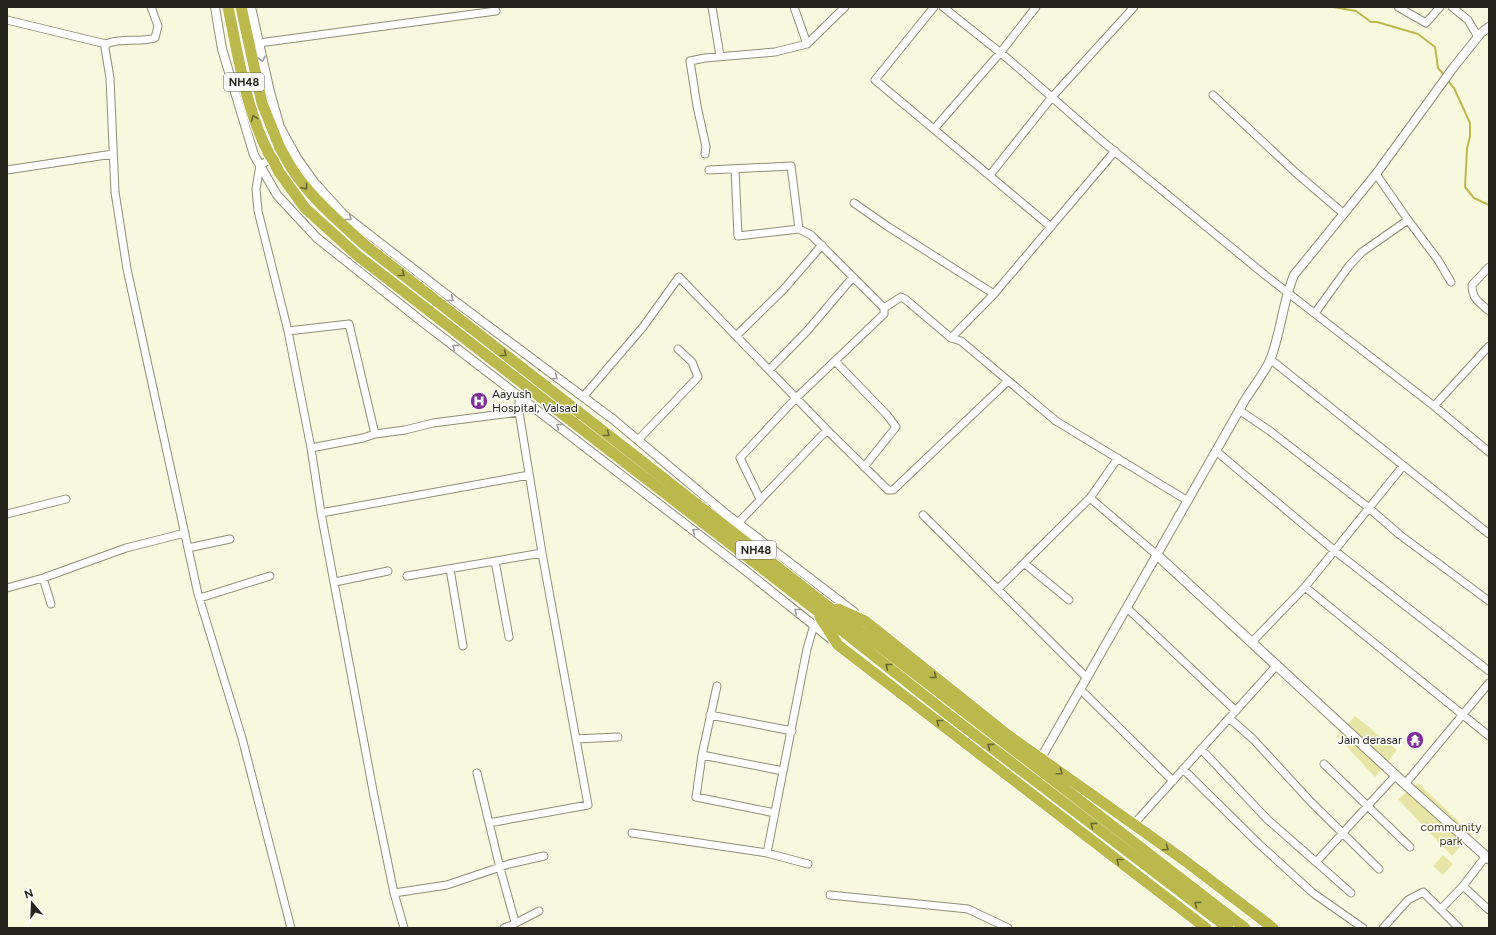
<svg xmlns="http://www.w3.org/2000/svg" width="1496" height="935" font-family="Figtree,sans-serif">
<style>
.green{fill:#e7e5a5}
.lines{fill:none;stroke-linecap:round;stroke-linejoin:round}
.stream{stroke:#bcb84e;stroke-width:2}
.minor-casing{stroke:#8e8e76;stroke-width:9}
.tertiary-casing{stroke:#8e8e76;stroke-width:10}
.secondary-casing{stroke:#8e8e76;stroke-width:11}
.trunk-casing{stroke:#fff;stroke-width:13}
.minor{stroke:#fff;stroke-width:7}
.tertiary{stroke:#fff;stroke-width:8}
.secondary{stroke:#fff;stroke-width:9}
.trunk{stroke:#bcb84b;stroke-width:11}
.trunk-bridge-casing{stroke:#fff;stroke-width:13;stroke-linecap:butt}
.trunk-bridge{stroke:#bcb84b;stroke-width:11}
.oneway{stroke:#9d9d99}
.oneway2{stroke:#696731}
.labels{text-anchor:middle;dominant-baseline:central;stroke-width:3;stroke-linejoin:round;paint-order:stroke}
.shield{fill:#fff;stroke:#666660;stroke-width:1}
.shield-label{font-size:11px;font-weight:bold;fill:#25251c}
.poi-label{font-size:12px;fill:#25251c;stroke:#fff;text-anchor:start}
.park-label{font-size:12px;fill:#403e12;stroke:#fff}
</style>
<rect width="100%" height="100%" fill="#f8f8de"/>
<path class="green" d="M1355,716L1397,750L1375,777L1337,736Z
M1418,783L1472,834L1452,856L1398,799Z
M1443,855L1453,864L1443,875L1433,866Z"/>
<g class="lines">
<path class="stream" d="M1333,7L1356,11L1371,22H1377L1418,34L1435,47L1438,68L1445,76
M1447,80L1454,88L1470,123V136L1467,149L1465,187L1474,198L1489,205"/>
<defs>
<path id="minor" d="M151,7L158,26L155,38C139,43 122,37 106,44L105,48L110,78L115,192L127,269L198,594L242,738L291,928
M712,7L720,56
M794,7L807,44
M934,7L875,80L1051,227
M943,7L1007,58L1102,141L1265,275L1434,406L1489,452
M1398,7L1426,23L1440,7
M1452,7L1468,20L1478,37
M7,20L106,44
M259,43L496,11
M1213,95L1295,172L1344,214
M934,129L1000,53L1036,7
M292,148L260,165L256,189L258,211L288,331L311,448L321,513L374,796L394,893L404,928
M1115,151L994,294L951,338L961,341L1056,421L1188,501
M705,154L706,147L697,106L690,61L705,58L775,52L807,44L845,7
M735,169L738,236L799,229
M7,170L113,154
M709,170L791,166L799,229L811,235L884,308V314L796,398L740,458L760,499
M1376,174L1408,220L1438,260L1451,282
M990,175L1052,97L1134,7
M854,203L887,226L994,294
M1489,267L1472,285C1472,299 1479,302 1489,311
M884,308L901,297L905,299L951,338
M1315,313L1349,266L1362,252L1408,220
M288,331L349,324L375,434L363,438L311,448
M736,336L784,289L822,245
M1270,359L1489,534
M835,361L887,415L896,427L864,467
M769,370L807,331L853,277
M583,397L643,327L679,277L827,430L888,490H893L1008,381
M1434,406L1489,346
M1239,410L1270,431L1369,508L1400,535L1489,601
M375,434L405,430L433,423L519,412
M638,440L698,377L692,362L678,349
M1216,451L1335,551L1489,671
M1090,498L1118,458
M321,513L529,475
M7,514L66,499
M923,515L1087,678
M738,523L827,430
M188,548L230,539
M495,561L509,637
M1024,563L1069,600
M450,569L463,646
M407,576L542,553
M43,578L51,604
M335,582L388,571
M1305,587L1489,736
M7,588L43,578L126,548L185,533
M998,589L1090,498L1157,555
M200,598L270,576
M1127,608L1236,711
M1251,643L1305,587L1403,466
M717,686L702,755L696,797L775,813
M1080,689L1173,781
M710,715L792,731
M1229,718L1253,739L1311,802L1379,869
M576,739L618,737
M1201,749L1267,819L1316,862L1396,775
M702,755L783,771
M1324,764L1410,847
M1183,769L1259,844L1313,893L1363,928
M477,773L500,868L515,922
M1405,784L1489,683
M489,823L588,805L542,553L519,412V396
M1133,825L1276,666
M632,833L767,853L808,864
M767,853L807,649L814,625
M1316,862L1351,893
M1463,886L1489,910
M394,893L447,885L509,864L544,856
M830,895L968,909L1008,928
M1441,909L1463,886L1486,856
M504,928L512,925L539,911
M1383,928L1408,900L1423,892L1459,928"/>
<path id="tertiary" d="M215,7L222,49L254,155L277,195L317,238L420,320L746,571L831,639
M251,7L270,92L280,127L297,158L314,182L344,215L456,302L614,420L726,514L854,612
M1041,758L1245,400C1253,387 1266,371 1271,358C1281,331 1283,301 1294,275L1376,174L1453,68L1481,33L1489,27"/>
<path id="secondary" d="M1157,555L1405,784L1489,859"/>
<path id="trunk" d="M228,7C238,55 246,110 269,154
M241,7L262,103L280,148
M284,155C303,192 335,218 366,246L821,601L1245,928
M273,160L279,172L305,208L358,256L816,610L945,712L1228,928
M838,609L865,621L1009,736L1184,860L1273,928
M820,617L838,645L1206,928"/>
</defs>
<use href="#minor" class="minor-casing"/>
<use href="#tertiary" class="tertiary-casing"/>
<use href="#secondary" class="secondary-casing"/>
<use href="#trunk" class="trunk-casing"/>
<use href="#minor" class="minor"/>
<use href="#tertiary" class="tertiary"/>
<use href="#secondary" class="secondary"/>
<use href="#trunk" class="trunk"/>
<defs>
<path id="trunk-bridge" d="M280,148L284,155
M269,154L273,160"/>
</defs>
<use href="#trunk-bridge" class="trunk-bridge-casing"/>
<use href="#trunk-bridge" class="trunk-bridge"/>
</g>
<defs><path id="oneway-chevron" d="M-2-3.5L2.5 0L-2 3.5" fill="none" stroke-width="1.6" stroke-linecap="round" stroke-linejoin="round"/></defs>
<g class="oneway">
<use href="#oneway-chevron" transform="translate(262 59) rotate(78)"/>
<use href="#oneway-chevron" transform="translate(349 218) rotate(39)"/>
<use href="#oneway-chevron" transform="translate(451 299) rotate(38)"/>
<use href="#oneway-chevron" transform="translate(455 347) rotate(-143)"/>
<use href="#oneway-chevron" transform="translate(555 377) rotate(37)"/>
<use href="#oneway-chevron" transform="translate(559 426) rotate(-143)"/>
<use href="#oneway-chevron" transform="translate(695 531) rotate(-142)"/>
<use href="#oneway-chevron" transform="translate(797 611) rotate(-141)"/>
</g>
<g class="oneway2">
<use href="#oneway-chevron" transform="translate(254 118) rotate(-111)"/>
<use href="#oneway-chevron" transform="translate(305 187) rotate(51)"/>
<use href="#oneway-chevron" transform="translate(402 274) rotate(38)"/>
<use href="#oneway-chevron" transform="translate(504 354) rotate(38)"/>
<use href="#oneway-chevron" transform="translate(607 434) rotate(38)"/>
<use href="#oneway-chevron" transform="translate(888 666) rotate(-142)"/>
<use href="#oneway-chevron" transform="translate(934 676) rotate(38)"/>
<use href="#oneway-chevron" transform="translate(939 722) rotate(-142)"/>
<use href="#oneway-chevron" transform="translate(990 746) rotate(-143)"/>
<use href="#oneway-chevron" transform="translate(1060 772) rotate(35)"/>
<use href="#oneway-chevron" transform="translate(1093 825) rotate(-143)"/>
<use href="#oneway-chevron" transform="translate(1166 848) rotate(35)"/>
<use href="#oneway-chevron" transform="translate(1119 861) rotate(-142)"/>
<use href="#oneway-chevron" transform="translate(1197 904) rotate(-143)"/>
</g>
<defs>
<symbol id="hospital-disc" viewBox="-11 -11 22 22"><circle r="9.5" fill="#812d9c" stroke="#fff"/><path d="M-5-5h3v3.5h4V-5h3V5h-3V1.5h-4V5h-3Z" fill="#fff"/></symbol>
<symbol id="temple-disc" viewBox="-11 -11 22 22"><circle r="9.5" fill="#812d9c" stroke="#fff"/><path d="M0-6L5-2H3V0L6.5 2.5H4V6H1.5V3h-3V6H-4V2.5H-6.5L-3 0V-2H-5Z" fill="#fff"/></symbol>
</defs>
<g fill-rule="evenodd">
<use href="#hospital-disc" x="469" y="391" width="20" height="20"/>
<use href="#temple-disc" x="1405" y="730" width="20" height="20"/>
</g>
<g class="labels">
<g class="shield">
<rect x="224" y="73" width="40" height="18" rx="3"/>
<rect x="736" y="541" width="40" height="18" rx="3"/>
</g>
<g class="shield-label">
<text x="244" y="82">NH48</text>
<text x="756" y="550">NH48</text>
</g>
<g class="poi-label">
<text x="492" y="394">Aayush<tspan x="492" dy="14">Hospital, Valsad</tspan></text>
<text x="1402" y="740" text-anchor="end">Jain derasar</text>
</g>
<g class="park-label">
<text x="1451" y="827">community<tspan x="1451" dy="14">park</tspan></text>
</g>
</g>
<rect width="1496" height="935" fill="none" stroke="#25251c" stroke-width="16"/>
<g transform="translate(32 903) rotate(341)" stroke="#ffffff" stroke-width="3" paint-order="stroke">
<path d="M0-3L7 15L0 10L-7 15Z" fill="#25251c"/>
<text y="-6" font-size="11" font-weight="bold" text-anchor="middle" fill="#25251c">N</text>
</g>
</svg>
